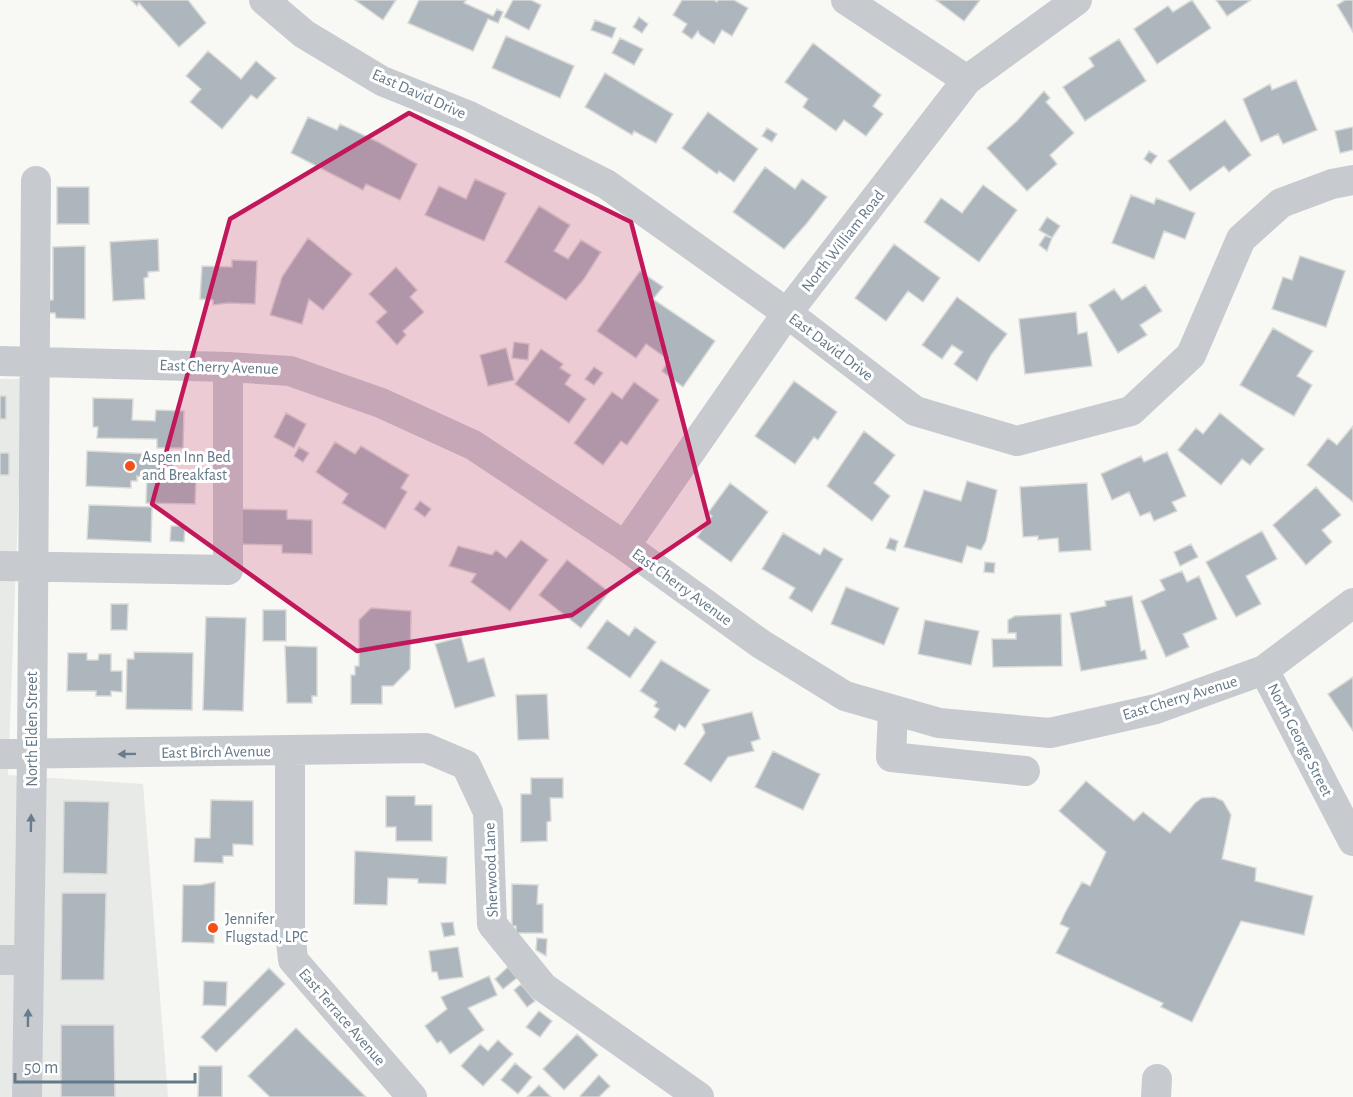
<svg xmlns="http://www.w3.org/2000/svg" width="1353" height="1097" font-family="'Alegreya Sans',sans-serif">
<style>
.built{fill:#e8eae8}
.building{fill:#acb6bc;stroke:#d9d9d7;stroke-width:1.5}
.lines{fill:none;stroke-linecap:round;stroke-linejoin:round}
.minor{stroke:#c7cbcf;stroke-width:30}
.oneway{fill:#687c8c}
.marked{fill:#c2185b;fill-opacity:0.2;stroke:#c2185b;stroke-width:4.5;stroke-linejoin:round}
.poi-dot{fill:#f54e17;stroke:#fff;stroke-width:2}
.labels{text-anchor:middle;dominant-baseline:central;stroke-width:6;stroke-linejoin:round;paint-order:stroke}
.street-label{font-size:16px;fill:#637889;stroke:#fff}
.poi-label{font-size:16px;fill:#637889;stroke:#fff;text-anchor:start}
</style>
<rect width="100%" height="100%" fill="#f8f8f4"/>
<path class="built" d="M0,379H23L8,775L143,784L168,1097H0Z"/>
<path class="building" d="M131,0H188L206,23L179,47L139,3L137,6Z
M355,0H396L383,20Z
M419,0H466L464,3L493,16L497,9L503,12L498,23L488,19L473,51L408,23Z
M513,0H531L541,5L529,30L504,17Z
M682,0H714L717,2L718,0H734L748,8L732,36L722,30L714,44L700,35L698,31L692,39L682,32L687,24L673,15Z
M936,0H980L964,21Z
M1192,0L1211,28L1157,64L1134,29L1168,6L1173,12Z
M1216,0H1251L1227,16Z
M1345,0H1353V32L1337,5Z
M639,17L648,24L642,33L633,27Z
M595,20L616,28L612,38L591,30Z
M506,36L574,66L560,98L492,68Z
M620,38L643,49L634,65L612,53Z
M1119,39L1146,81L1085,121L1063,87L1094,66L1089,58Z
M813,43L881,95L873,106L883,114L866,136L844,120L836,131L803,107L808,99L785,82Z
M208,51L241,79L256,61L276,78L257,99L251,95L222,129L190,102L201,89L186,76Z
M605,73L673,114L656,143L634,131L632,135L585,107Z
M1296,80L1317,130L1283,144L1278,134L1261,142L1243,99L1270,84L1272,90Z
M1044,91L1050,98L1046,102L1074,133L1050,155L1057,164L1027,191L987,148L1017,121Z
M708,112L758,149L734,182L719,171L717,174L682,148Z
M308,117L337,130L340,124L380,143L417,164L400,200L366,184L363,190L291,153Z
M1225,120L1251,155L1229,172L1224,166L1190,191L1168,161Z
M1353,127V150L1340,153L1335,131Z
M767,128L777,134L772,142L762,136Z
M1149,151L1157,156L1151,164L1144,159Z
M765,167L795,189L802,179L827,197L807,223L784,249L733,212Z
M475,179L506,193L484,241L425,215L439,186L466,199Z
M983,185L1017,210L979,262L924,222L941,198L962,213Z
M57,187H89V224H57Z
M1131,195L1154,204L1156,198L1195,213L1185,239L1164,231L1154,259L1112,243Z
M539,206L570,225L554,251L568,259L581,240L601,252L584,279L566,300L505,262Z
M1047,217L1060,226L1052,238L1039,230Z
M1045,236L1052,238L1047,251L1039,245Z
M308,238L352,274L323,310L309,299L302,324L270,315L282,277Z
M158,239L159,271L148,272V277L144,278L145,299L113,301L110,242Z
M894,244L940,278L923,302L908,291L886,321L855,298Z
M85,246V319L56,318L55,313H47V300H53V247Z
M1300,256L1345,271L1326,327L1272,309L1283,277L1292,280Z
M232,260L257,261L255,304L228,303L213,305V300L200,299L202,266L232,267Z
M396,267L417,290L410,297L424,312L403,331L406,335L397,345L376,322L387,312L369,294Z
M640,271L663,287L653,299L715,341L683,387L662,371L669,360L646,344L636,358L597,331Z
M1145,285L1162,311L1140,325L1147,335L1118,353L1089,305L1114,289L1122,300Z
M957,297L1007,334L991,355L977,381L954,364L963,352L952,345L942,359L922,345Z
M1076,312L1078,334L1087,332L1092,366L1025,374L1019,319Z
M1273,328L1313,351L1297,376L1312,385L1294,416L1240,385Z
M514,342L529,344L528,360L512,358Z
M506,348L514,380L488,386L480,355Z
M541,349L563,364L560,368L571,375L565,384L586,399L569,423L515,384Z
M594,367L603,373L594,385L585,379Z
M794,381L837,412L818,440L814,437L795,464L755,436Z
M634,382L659,400L627,445L621,441L603,465L574,443L612,392L622,399Z
M0,396H6V419H0Z
M93,398L133,399L132,420L155,421L156,410L184,411L183,448H157V439L97,438L98,427H93Z
M286,413L306,424L294,448L274,437Z
M1220,413L1264,449L1250,465L1242,459L1221,485L1178,450L1196,428L1203,434Z
M1353,426V502L1307,465L1328,438L1337,445Z
M864,431L895,455L874,483L890,496L872,521L827,486Z
M335,442L355,454L361,446L409,475L401,488L407,492L385,529L342,503L348,494L316,472Z
M299,447L309,453L303,462L294,456Z
M87,451L173,455V478L137,476V481H131V488L86,486Z
M1167,452L1186,496L1172,502L1177,511L1154,521L1150,512L1140,516L1129,492L1112,500L1101,474L1141,456L1144,462Z
M0,453H9V475H0Z
M147,478L196,479L195,504L146,503Z
M967,481L997,490L986,541L981,550L967,546L962,563L904,547L924,490L961,501Z
M730,483L768,512L731,562L697,537L712,516L708,513Z
M1087,483L1091,550L1059,552L1058,538L1038,540V536L1023,537L1020,487Z
M1316,487L1341,515L1322,530L1332,542L1306,565L1273,525Z
M420,501L431,509L425,517L414,509Z
M89,505L152,507L151,542L87,539Z
M231,509L287,510V519L312,520V554L282,553V545L231,544Z
M171,526H185L184,542L170,541Z
M1262,531L1277,559L1246,576L1261,604L1236,617L1206,562Z
M783,533L820,555L824,548L843,559L812,612L789,598L795,588L762,569Z
M890,538L898,541L895,551L886,548Z
M521,540L548,560L510,611L471,582L476,574L449,566L458,546L492,555L496,550L506,558Z
M1191,544L1198,557L1180,566L1174,552Z
M567,560L609,592L581,628L539,595Z
M985,562L995,563L994,573L984,572Z
M1182,571L1187,582L1199,576L1217,619L1183,634L1189,647L1166,657L1141,601L1165,590L1160,580Z
M846,587L899,608L884,645L831,624Z
M1132,596L1141,651L1145,650L1147,659L1081,671L1070,613L1106,606L1105,601Z
M111,604H128L127,630H111Z
M371,608L411,611L410,669L393,686H382V704H351V675H355V666H359V620Z
M263,610H286V641H263Z
M1061,614L1062,666L993,667L992,639H1016V633H1008V620L1015,616Z
M206,617L246,618L243,711L203,710Z
M607,620L629,636L635,627L656,642L630,678L587,648Z
M925,620L979,631L971,665L918,654Z
M461,637L468,662L484,658L495,696L455,708L435,644Z
M285,646L317,647V696H312V703H287Z
M134,652L193,653L192,710L126,709L127,659H134Z
M68,653H87V660H98L99,654H111V671H122V692L111,691V696H96V691H67Z
M661,660L710,690L685,728L679,724L675,731L654,717L659,709L654,706L657,702L640,691Z
M1353,677V731L1328,694Z
M547,694L549,739L518,740L516,695Z
M752,712L760,739L751,742L754,751L728,757L711,782L684,764L705,733L702,724Z
M773,751L820,774L803,810L755,787Z
M531,778H563V798H550L551,821L547,822V841L521,842V794H531Z
M1086,781L1134,821L1143,812L1170,833L1195,803L1202,798L1214,797L1223,801L1231,815L1222,859L1256,868L1255,881L1313,896L1304,935L1241,921L1192,1022L1161,1007L1163,1003L1056,953L1069,928L1060,924L1065,913L1082,882L1090,886L1106,852L1059,811Z
M386,796H415V805H432V841H396V827H386Z
M211,800L253,801V845L233,844V856H223V863L194,862L195,838H210Z
M64,801L109,802L107,874L63,873Z
M355,851L447,857L446,884L418,883V879L388,878L387,905L354,904Z
M215,882L214,943L182,942L183,885H201Z
M512,884L538,885L537,904H543V933H516V926H512Z
M62,893H106L104,980H61Z
M453,922L455,935L444,937L441,923Z
M537,938L547,939L546,956L536,950Z
M458,947L463,977L439,980L437,972H432L429,951Z
M508,967L517,978L503,989L495,979Z
M269,968L285,984L216,1052L201,1037Z
M489,976L497,995L468,1008L484,1030L450,1054L441,1041L437,1043L425,1026L447,1009L441,997Z
M204,981L227,982L226,1006L203,1005Z
M521,984L535,1001L527,1007L514,990Z
M539,1011L552,1021L540,1037L526,1027Z
M61,1025H114L115,1097H61Z
M296,1028L366,1097H270L248,1076Z
M577,1034L598,1055L564,1090L543,1069Z
M498,1040L513,1054L483,1086L461,1066L480,1044L488,1051Z
M515,1063L532,1077L518,1094L501,1080Z
M199,1066H222V1097H198Z
M599,1075L610,1086L599,1097H581L580,1096Z
M539,1085L551,1097H527Z"/>
<g class="lines">
<path class="minor" d="M264,0L304,34L382,81L469,116L606,184L787,313L915,411L1017,441L1131,411L1191,355L1241,239L1281,203L1332,184L1353,180
M846,0L967,80
M0,361L228,367L290,371L381,403L473,445L625,546L761,644L845,696L939,723L1050,733L1156,709L1264,670L1353,603
M625,546L787,313L967,80L1077,0
M0,566L228,570V367
M1264,670L1353,841
M893,710L891,757L1025,771
M290,751V929L293,960L412,1097
M0,754L426,748L466,765L488,812L492,924L543,987L699,1097
M0,960H29
M27,1097L32,755L36,181
M1156,1097L1157,1079"/>
</g>
<defs><path id="oneway-solid" d="M-6-.8H1V-3.2L6.5 0L1 3.2V.8H-6Z" transform="scale(1.5)"/></defs>
<g class="oneway">
<use href="#oneway-solid" transform="translate(127 754) rotate(179)"/>
<use href="#oneway-solid" transform="translate(31 823) rotate(-89)"/>
<use href="#oneway-solid" transform="translate(28 1018) rotate(-89)"/>
</g>
<path class="marked" d="M409,113L631,222L709,522L572,615L357,651L152,504L230,219Z"/>
<g class="poi-dot">
<circle cx="130" cy="466" r="6"/>
<circle cx="213" cy="928" r="6"/>
</g>
<g class="labels">
<g class="street-label">
<text transform="translate(419 94) rotate(24)">East David Drive</text>
<text transform="translate(843 241) rotate(-52)">North William Road</text>
<text transform="translate(831 347) rotate(37)">East David Drive</text>
<text transform="translate(219 367) rotate(2)">East Cherry Avenue</text>
<text transform="translate(682 587) rotate(36)">East Cherry Avenue</text>
<text transform="translate(1180 698) rotate(-17)">East Cherry Avenue</text>
<text transform="translate(32 729) rotate(-90)">North Elden Street</text>
<text transform="translate(1300 740) rotate(63)">North George Street</text>
<text transform="translate(216 752) rotate(-1)">East Birch Avenue</text>
<text transform="translate(491 870) rotate(-92)">Sherwood Lane</text>
<text transform="translate(342 1017) rotate(49)">East Terrace Avenue</text>
</g>
<g class="poi-label">
<text x="142" y="457">Aspen Inn Bed<tspan x="142" dy="18">and Breakfast</tspan></text>
<text x="225" y="919">Jennifer<tspan x="225" dy="18">Flugstad, LPC</tspan></text>
</g>
</g>
<path d="M15 1073v9h180v-9" fill="none" stroke="#637889" stroke-width="3"/>
<text x="24" y="1073" font-size="18" fill="#637889" stroke="#ffffff" stroke-width="4.5" paint-order="stroke">50 m</text>
</svg>
